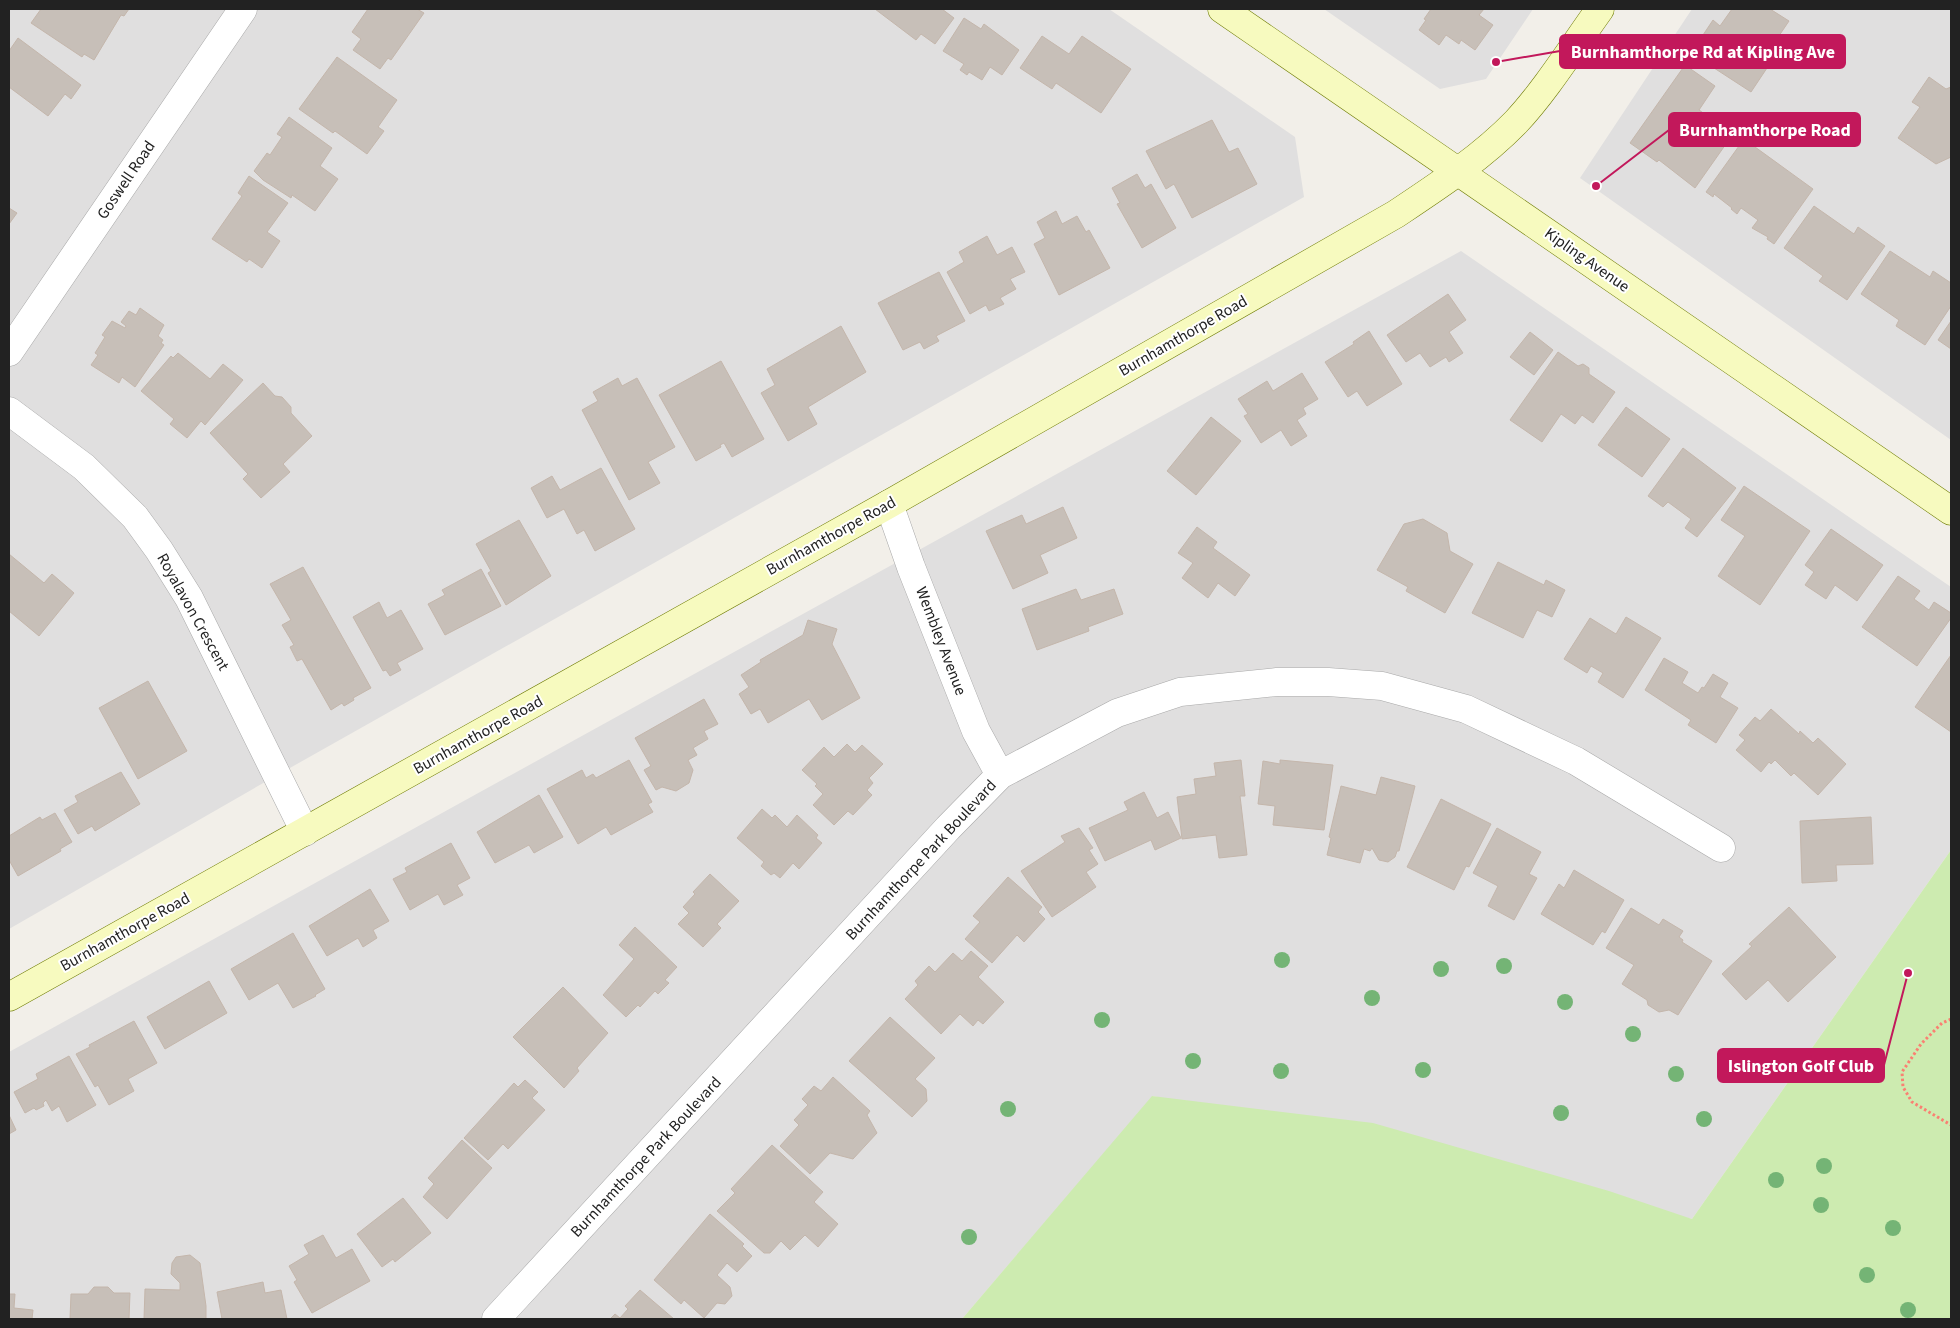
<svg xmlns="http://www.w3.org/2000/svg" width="1960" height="1328" font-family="'Source Sans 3',sans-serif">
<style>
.residential{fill:#e0dfdf}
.grass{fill:#cdebb0}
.building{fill:#c7bfb8;stroke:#c4b6ab}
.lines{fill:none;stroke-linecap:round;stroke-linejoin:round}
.street-casing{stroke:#a9a9a9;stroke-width:29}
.secondary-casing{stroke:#707d05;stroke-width:29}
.path{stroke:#fa8072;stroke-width:3;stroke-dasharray:2.5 2.5;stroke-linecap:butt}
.street{stroke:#fff;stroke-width:28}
.secondary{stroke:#f7fabf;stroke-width:28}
.tree{fill:#74b475}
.labels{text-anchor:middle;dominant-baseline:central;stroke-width:4;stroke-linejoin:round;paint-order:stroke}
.street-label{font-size:16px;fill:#222;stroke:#fff}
.leader{fill:none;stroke:#c2185b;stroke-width:2}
.callout-dot{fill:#c2185b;stroke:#fff;stroke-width:2}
.callout{fill:#c2185b;stroke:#c2185b;stroke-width:2}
.callout-label{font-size:18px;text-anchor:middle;font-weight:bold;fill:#fff}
</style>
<rect width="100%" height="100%" fill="#f2efe9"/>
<path class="residential" d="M9,9H1109L1295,137L1304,197L265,782L9,929Z
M1324,9H1533L1486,79L1440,89Z
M1692,9H1951V440L1580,178Z
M1461,251L1951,587V850L1692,1219L1153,1096L962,1319H9V1052Z"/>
<path class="grass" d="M1951,850V1319H962L1152,1096L1373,1123L1609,1191L1692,1219Z"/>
<path class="building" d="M41,9H129L124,16L121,15L94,60L84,54L82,57L31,23Z
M368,9H417L424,13L391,60L388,58L380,69L353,50L361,39L352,32Z
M875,9H942L954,18L935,44L921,34L916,40Z
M1431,9H1484L1479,15L1493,25L1475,50L1461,40L1459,44L1446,35L1439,45L1419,30L1426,20L1424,19Z
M1732,9H1770L1789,21L1766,55L1773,59L1751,92L1691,53L1713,20L1720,26Z
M964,18L981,29L984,24L1019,50L1002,75L990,67L982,80L969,72L967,75L960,70L964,64L943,51Z
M1042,36L1069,54L1082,36L1131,69L1101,113L1056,83L1052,89L1020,68Z
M18,38L81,85L71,99L65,94L48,116L9,87V51Z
M337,57L397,100L378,127L384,131L367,154L335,131L333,133L299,109Z
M1685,65L1715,86L1699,110L1733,134L1695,188L1659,160L1657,162L1630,143Z
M1929,77L1946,89L1951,87V157L1936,164L1898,138L1920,107L1912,102Z
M289,117L332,148L320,166L338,179L315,211L292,195L291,198L263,180L254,171L267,153L270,155L282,137L277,134Z
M1212,120L1229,152L1238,148L1257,184L1192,218L1174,184L1166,189L1146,151Z
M1744,139L1813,189L1774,244L1767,239L1768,237L1752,228L1758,220L1741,208L1737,214L1731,209L1732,208L1714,194L1713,197L1706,192Z
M1137,174L1145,188L1151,184L1176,228L1142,248L1117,204L1120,203L1112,188Z
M249,176L288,203L267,232L280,241L262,268L249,259L247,262L212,239L242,196L238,193Z
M1814,206L1854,234L1858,227L1885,246L1847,300L1819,281L1823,276L1784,248Z
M9,208L17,213L9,224Z
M1056,211L1062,224L1077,216L1086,232L1089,230L1110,268L1059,295L1034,244L1045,238L1037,222Z
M987,236L997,255L1012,247L1025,272L1010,279L1016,289L1000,298L1004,304L989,311L986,305L970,314L947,272L964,262L959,252Z
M1890,251L1930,277L1933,271L1951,283V306L1925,345L1896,326L1899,320L1861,294Z
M939,272L965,321L936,336L939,341L924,349L920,342L903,350L878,303Z
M1448,294L1466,320L1449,332L1463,353L1449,362L1446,357L1430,367L1420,353L1406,362L1387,335Z
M140,308L164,325L158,336L163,340L161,343L164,345L135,387L122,377L119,383L91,365L98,355L95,353L105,337L102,335L112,321L125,328L126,326L121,322L129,311L136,315Z
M1951,321V349L1938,340Z
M841,326L866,372L808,407L817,424L788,441L761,393L775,385L767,369Z
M1369,331L1402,384L1367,406L1357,391L1348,397L1325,362L1354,344L1353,342Z
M1530,332L1553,350L1534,375L1510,357Z
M1558,352L1578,366L1583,364L1589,368V374L1615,392L1593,423L1582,415L1575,424L1561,414L1542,442L1510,420Z
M178,353L210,379L223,364L243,380L205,425L201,421L187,438L170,424L174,419L141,391L171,356L173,358Z
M721,361L764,439L732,457L724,443L720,445L721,447L696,461L659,395Z
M1302,373L1318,399L1303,408L1306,414L1297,420L1307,436L1291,446L1281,430L1261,443L1244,416L1248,414L1238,399L1267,381L1273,391Z
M618,378L622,386L637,378L675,447L648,462L660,483L629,500L582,410L598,401L593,392Z
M263,383L275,396L282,397L291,407V413L312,436L283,464L290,472L261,498L243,479L248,474L210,433Z
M1626,407L1670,439L1642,477L1598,445Z
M1211,417L1241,441L1196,495L1167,471Z
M1683,448L1736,488L1697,537L1685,528L1691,519L1668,502L1663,507L1648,496Z
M601,468L635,529L595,551L584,530L577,534L564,509L547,518L531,488L552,476L560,490Z
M1744,486L1810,531L1760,605L1718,576L1745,536L1721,520Z
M1063,507L1077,538L1040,555L1048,573L1013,589L986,531L1022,515L1026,524Z
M1423,519L1447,533L1450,551L1473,564L1445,613L1406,591L1408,587L1377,570L1404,524Z
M519,520L551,576L506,605L488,573L491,571L476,544Z
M1197,527L1217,542L1213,548L1250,575L1235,596L1218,583L1208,598L1182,578L1193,563L1178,553Z
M1831,529L1883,565L1857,601L1835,585L1826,599L1805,585L1814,572L1805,565Z
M9,554L44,583L52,574L74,593L39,636L9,611Z
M1498,562L1544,585L1546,580L1565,590L1552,617L1537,610L1523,638L1472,613Z
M303,567L371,688L353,698L354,700L344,706L342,703L331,710L302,659L297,661L290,647L294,645L282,625L291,620L270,584Z
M481,569L501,606L445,635L428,604L445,595L442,590Z
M1898,576L1920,591L1914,599L1929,610L1934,602L1951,613V618L1917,666L1862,627Z
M1076,589L1081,600L1114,589L1123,614L1088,627L1089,631L1037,650L1022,609Z
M379,602L387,618L401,610L423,649L397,663L401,670L390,676L386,670L383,671L353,617Z
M1626,617L1661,638L1623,698L1598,682L1603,673L1591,666L1587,673L1564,659L1590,618L1616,634Z
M808,620L837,629L832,644L860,698L822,720L809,699L768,723L760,709L751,714L739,694L749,687L741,675L761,662L760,660L803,635Z
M1951,655V732L1915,707Z
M1664,658L1688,672L1682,683L1698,693L1702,687L1704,688L1713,674L1728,683L1720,697L1738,708L1716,743L1688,725L1691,720L1645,690Z
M148,681L187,751L138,779L99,708Z
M704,699L718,724L704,731L708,739L693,748L697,755L688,760L693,770L689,783L676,791L662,787L656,790L644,770L651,766L635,738Z
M1771,709L1799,734L1800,731L1813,743L1818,738L1846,764L1818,795L1794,773L1791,776L1775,760L1771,764L1769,762L1761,772L1736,750L1745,740L1739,735L1755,717L1760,721Z
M847,744L855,752L862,745L883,764L869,778L873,783L867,790L872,795L853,815L848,811L834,825L813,805L823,794L815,786L817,784L802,770L824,747L834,757Z
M629,760L652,802L648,804L653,812L611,835L606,827L578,844L547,789L582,770L586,778L593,774L596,778Z
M1241,760L1245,796H1240L1247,855L1219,858L1216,835L1182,839L1177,797L1196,794L1194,779L1216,776L1214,763Z
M1280,760L1333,765L1324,830L1273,825L1275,806L1258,804L1263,761L1280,764Z
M121,772L140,804L95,831L92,826L78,834L64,810L78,802L75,796Z
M1381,777L1415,786L1399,851H1397L1395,857L1388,862L1379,860L1372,848L1370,851L1364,849L1360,863L1327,855L1331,838L1329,837L1341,786L1376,795Z
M1144,792L1157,818L1168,812L1181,838L1155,850L1151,840L1105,861L1089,828L1128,810L1124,802Z
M539,795L563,837L534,853L529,845L495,863L477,832Z
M1441,799L1491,824L1469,867L1466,866L1454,890L1407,867Z
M762,809L772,818L775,815L787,827L797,815L818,835L816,838L822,843L799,869L793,863L780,878L774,873L771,875L761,866L764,862L737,838Z
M55,813L72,842L60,849L61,851L18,876L9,860V836L40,817L42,820Z
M1871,817L1873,864L1836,865L1837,881L1802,883L1800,821Z
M1079,828L1093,848L1089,850L1098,864L1086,872L1096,887L1052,917L1021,871L1065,842L1061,836Z
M1497,828L1541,852L1529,874L1537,878L1514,920L1488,906L1498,886L1473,873Z
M451,843L470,878L457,885L463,895L444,905L438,894L410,910L393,879L407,872L405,868Z
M1574,870L1624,900L1605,933L1602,931L1593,945L1541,914L1559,884L1564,888Z
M710,874L739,901L717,924L721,928L703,947L678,924L689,913L683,907L695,894L693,892Z
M1008,877L1042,907L1038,912L1045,919L1024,942L1017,935L992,963L965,939L980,922L973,916Z
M370,889L389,921L373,930L377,938L363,947L358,938L327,956L309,926Z
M1789,907L1836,957L1788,1002L1768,980L1746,1000L1722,974L1752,946L1749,944Z
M1631,908L1659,925L1663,919L1683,931L1679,937L1683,940L1682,942L1712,961L1678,1015L1669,1010L1659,1012L1648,1005L1647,1000L1622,984L1634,965L1606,948Z
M635,927L677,967L665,980L669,983L658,994L655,991L640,1007L638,1005L626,1017L603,995L634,959L619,945Z
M293,933L325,989L315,995L316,996L293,1008L278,983L249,1000L231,969Z
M971,951L988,966L978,977L1004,1002L983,1024L978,1020L973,1026L960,1014L941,1034L905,999L918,985L915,981L929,966L935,972L953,953L962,961Z
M209,981L227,1013L165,1049L147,1017Z
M563,987L608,1033L577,1068L579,1071L564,1088L513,1037Z
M890,1017L935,1058L915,1079L926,1089L927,1101L912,1117L849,1061Z
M134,1021L157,1063L128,1079L134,1091L109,1105L98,1085L95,1087L76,1054L90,1047L89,1045Z
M69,1056L96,1105L67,1122L59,1106L52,1111L46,1100L43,1103L44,1106L36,1110L34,1108L25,1113L14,1092L38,1079L36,1074Z
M833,1077L870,1111L867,1115L877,1133L853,1159L830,1153L810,1174L780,1146L799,1125L794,1120L808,1105L802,1099L814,1086L821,1091Z
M525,1080L538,1092L532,1098L545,1110L508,1149L503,1144L488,1160L464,1138L514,1083L518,1087Z
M9,1115L16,1130L9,1134Z
M462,1140L492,1168L447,1219L423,1197L434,1184L428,1178Z
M772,1145L823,1192L814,1202L838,1224L818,1247L805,1235L790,1250L781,1241L770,1253H764L717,1211L735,1193L731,1189Z
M403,1198L431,1233L395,1262L393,1259L382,1267L357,1234Z
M710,1214L744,1244L742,1246L752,1256L737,1272L727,1263L717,1275L730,1287L732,1296L725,1304L717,1303L704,1318L684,1300L681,1304L654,1280Z
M323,1235L336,1258L352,1249L370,1281L312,1313L294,1282L297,1280L289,1266L309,1254L304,1245Z
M190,1255L200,1263L206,1306V1319H144L145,1289L180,1290V1283L171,1274L172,1263L176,1257Z
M9,1279V1294H15L14,1308L33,1310L32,1319H9Z
M263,1282L265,1293L281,1290L287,1319H222L217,1292Z
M94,1287H108L114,1293H130L129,1319H70L71,1294H88Z
M640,1290L674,1319H610L615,1314L620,1318L628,1309L625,1306Z"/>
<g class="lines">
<defs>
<path id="street" d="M9,352L243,9
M9,411L84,467L135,517L159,550L189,598L305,832
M889,504L911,567L976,731L1000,775
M496,1319L948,828L1000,775L1117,713L1180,692L1277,682H1328L1382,686L1466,709L1576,761L1721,848"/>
<path id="secondary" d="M1222,9L1951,511
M9,997L889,504L1396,214C1438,186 1481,158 1516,122C1546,90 1574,45 1600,9"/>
</defs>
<use href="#street" class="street-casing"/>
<use href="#secondary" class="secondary-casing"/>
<path class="path" d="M1951,1019L1942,1023L1921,1044L1902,1072L1903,1087L1912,1102L1951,1125"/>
<use href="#street" class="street"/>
<use href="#secondary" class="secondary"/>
</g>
<g class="tree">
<circle cx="1282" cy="960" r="8"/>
<circle cx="1504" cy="966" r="8"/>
<circle cx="1441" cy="969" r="8"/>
<circle cx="1372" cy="998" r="8"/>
<circle cx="1565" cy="1002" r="8"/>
<circle cx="1102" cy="1020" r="8"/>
<circle cx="1633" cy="1034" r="8"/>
<circle cx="1193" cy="1061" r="8"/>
<circle cx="1423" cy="1070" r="8"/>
<circle cx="1281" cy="1071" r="8"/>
<circle cx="1676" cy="1074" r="8"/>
<circle cx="1008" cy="1109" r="8"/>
<circle cx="1561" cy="1113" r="8"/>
<circle cx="1704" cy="1119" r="8"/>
<circle cx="1824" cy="1166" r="8"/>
<circle cx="1776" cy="1180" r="8"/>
<circle cx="1821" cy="1205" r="8"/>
<circle cx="1893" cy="1228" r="8"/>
<circle cx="969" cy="1237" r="8"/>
<circle cx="1867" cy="1275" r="8"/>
<circle cx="1908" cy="1310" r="8"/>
</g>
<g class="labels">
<g class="street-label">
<text transform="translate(126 180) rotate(-56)">Goswell Road</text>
<text transform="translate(1587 260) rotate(35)">Kipling Avenue</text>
<text transform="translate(1183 336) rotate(-30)">Burnhamthorpe Road</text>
<text transform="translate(831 536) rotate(-29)">Burnhamthorpe Road</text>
<text transform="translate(193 612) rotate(61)">Royalavon Crescent</text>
<text transform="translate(941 641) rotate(69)">Wembley Avenue</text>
<text transform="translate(478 735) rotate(-29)">Burnhamthorpe Road</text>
<text transform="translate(921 860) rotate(-47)">Burnhamthorpe Park Boulevard</text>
<text transform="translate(125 932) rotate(-29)">Burnhamthorpe Road</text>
<text transform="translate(646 1157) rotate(-47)">Burnhamthorpe Park Boulevard</text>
</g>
</g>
<path class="leader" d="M1496 62L1560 51M1596 186L1669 130M1908 973L1884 1065"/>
<g class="callout-dot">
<circle cx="1496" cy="62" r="5"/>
<circle cx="1596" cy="186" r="5"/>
<circle cx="1908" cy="973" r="5"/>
</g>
<g class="callout">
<rect x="1560" y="35" width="285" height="33" rx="5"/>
<rect x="1669" y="113" width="191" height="33" rx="5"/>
<rect x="1718" y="1049" width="166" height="33" rx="5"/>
</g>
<g class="callout-label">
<text x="1703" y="58">Burnhamthorpe Rd at Kipling Ave</text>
<text x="1765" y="136">Burnhamthorpe Road</text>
<text x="1801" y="1072">Islington Golf Club</text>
</g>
<rect width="1960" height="1328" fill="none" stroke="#222222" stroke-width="20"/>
</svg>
